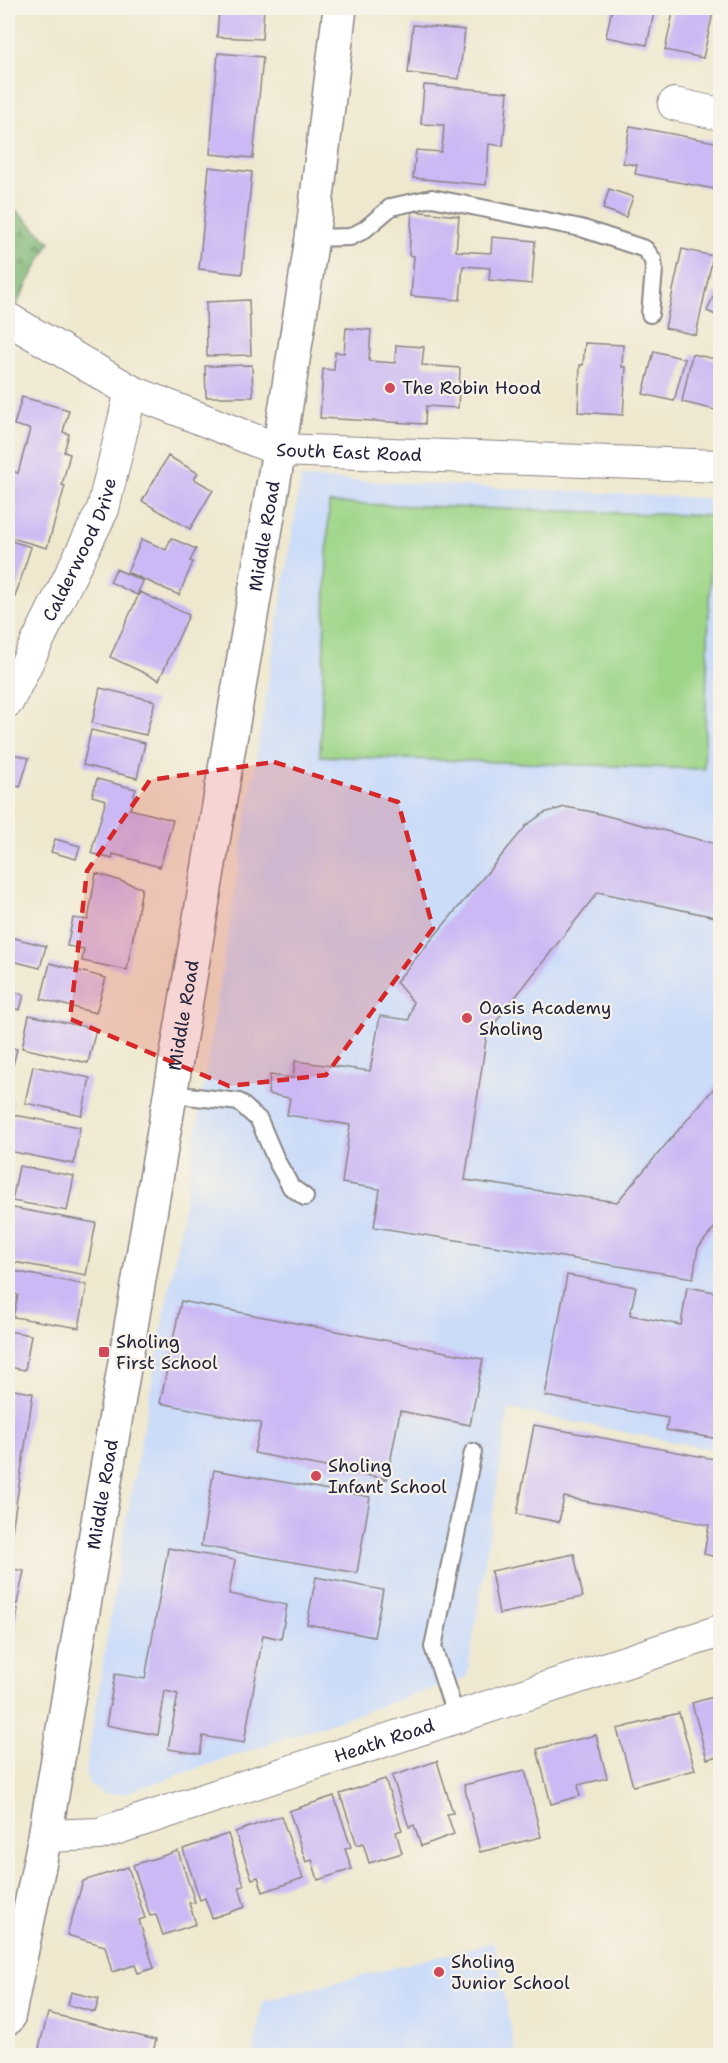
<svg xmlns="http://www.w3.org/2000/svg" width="728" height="2063" font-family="'Shantell Sans',sans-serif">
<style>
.built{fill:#cbdcf9}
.green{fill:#9dd588;stroke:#607c62;stroke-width:1.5}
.forest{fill:url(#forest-firs);stroke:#506c58;stroke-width:1.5}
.building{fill:#cbb8f4}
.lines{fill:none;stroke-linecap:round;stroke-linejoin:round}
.service-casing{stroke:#888585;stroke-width:20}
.minor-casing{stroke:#888585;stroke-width:34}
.tertiary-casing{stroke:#888585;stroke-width:36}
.service{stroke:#fff;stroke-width:16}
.minor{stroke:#fff;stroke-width:32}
.tertiary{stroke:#fff;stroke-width:33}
.marked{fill:#d62828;fill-opacity:0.2;stroke:#d62828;stroke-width:4.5;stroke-dasharray:12 8;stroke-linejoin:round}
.poi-dot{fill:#d1495b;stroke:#f7f3e8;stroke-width:2}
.labels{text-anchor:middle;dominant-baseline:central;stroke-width:4.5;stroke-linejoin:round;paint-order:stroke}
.poi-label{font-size:18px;fill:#22223b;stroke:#f7f3e8;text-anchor:start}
.street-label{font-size:18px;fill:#22223b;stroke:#f7f3e8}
</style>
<defs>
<pattern id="forest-firs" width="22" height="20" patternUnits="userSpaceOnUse" patternTransform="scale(1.5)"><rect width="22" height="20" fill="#7eb674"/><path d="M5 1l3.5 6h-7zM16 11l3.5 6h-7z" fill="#679460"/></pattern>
</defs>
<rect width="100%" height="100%" fill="#f7f3e8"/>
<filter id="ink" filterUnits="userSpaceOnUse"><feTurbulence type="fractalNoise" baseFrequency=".0167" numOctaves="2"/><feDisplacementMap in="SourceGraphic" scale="12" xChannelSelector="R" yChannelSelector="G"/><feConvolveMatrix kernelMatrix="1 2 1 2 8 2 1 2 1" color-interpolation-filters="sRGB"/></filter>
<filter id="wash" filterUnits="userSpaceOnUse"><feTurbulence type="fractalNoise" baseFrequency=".008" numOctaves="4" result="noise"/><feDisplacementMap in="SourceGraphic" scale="24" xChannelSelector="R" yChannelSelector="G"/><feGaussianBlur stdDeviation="1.35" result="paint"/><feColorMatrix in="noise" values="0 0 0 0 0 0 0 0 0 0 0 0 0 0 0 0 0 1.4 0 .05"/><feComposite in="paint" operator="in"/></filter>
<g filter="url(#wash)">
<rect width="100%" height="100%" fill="#efe8cf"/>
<path class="built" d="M301,478L720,499V1451L509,1409L467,1678L410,1696L122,1794H103L89,1784L86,1769L122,1543L182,1219Z
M494,1942L516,2055H253L263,2001Z"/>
<path class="green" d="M329,503L712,516L704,769L320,756Z"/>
<path class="forest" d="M8,203L50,242L8,321Z"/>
<g id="blocks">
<path class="building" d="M219,8H264L262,39L217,37Z
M612,8H655L647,45L606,37Z
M674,8H714L703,58L665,50Z
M413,25L465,30L459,79L408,73Z
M218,53L263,57L253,158L210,154Z
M424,85L508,92L503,146L489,144L486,185L413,178L416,150L441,152L443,140L444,125L421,124Z
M630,126L720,143V190L635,174L637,165L623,163Z
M209,167L252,172L242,274L199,269Z
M609,189L633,197L626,217L603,209Z
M412,211L459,216L456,251L491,253L492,237L535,241L532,284L489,280L490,268L463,266L460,300L411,296L414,256L409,255Z
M682,249L713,256L696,335L665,328Z
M715,292L720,294V317L707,311Z
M249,300L251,355L207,356L206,302Z
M346,328L371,330L369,361L395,363L396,345L424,347L422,365L460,368L458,408L426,406L425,424L320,418L323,369L334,370L335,352L344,353Z
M585,343L623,345L622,367H626L623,415L578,412L580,365H583Z
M654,351L685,359L674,401L643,394Z
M692,354L720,360V411L682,402Z
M252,365L253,397H206L205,366Z
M22,397L69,410L63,432L69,434L64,452L70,454L62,485L65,486L47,548L8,537V507L12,492L8,490V470L18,473L30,429L14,425Z
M168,456L198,473L194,479L213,490L190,529L142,501Z
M171,538L196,549L190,561L193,562L179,595L127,572L142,539L166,550Z
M8,540L31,547L12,606L8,605Z
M116,569L143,581L137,595L110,582Z
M140,592L189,615L159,680L110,657Z
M100,688L155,701L146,735L92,723Z
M91,730L145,743L137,778L83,765Z
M9,753L29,758L20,787L8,784Z
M97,779L136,789L130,809L173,820L160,867L113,854L112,859L91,853L106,800L92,796Z
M565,807L588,811L720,845V918L598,892L487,1033L465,1180L617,1202L720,1081V1221L698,1248L693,1278L374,1227L380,1189L342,1183L350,1125L287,1115L290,1098L268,1094L270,1075L293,1078L295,1061L370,1071L380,1016L409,1020L413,1002L396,982L527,825L544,813Z
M55,839L80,846L76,859L51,852Z
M96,873L142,888L127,970L82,961L84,949L67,946L73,918L88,920Z
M10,937L46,946L40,968L8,960Z
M50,963L106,978L96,1013L41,999Z
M8,990L24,995L20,1010L8,1007Z
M29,1015L96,1029L88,1063L22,1048Z
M8,1047L17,1049L13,1065L8,1064Z
M33,1066L90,1078L82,1115L25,1103Z
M8,1101L13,1102L11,1114L8,1113Z
M14,1115L80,1127L74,1164L8,1151Z
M19,1166L74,1176L67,1211L12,1201Z
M8,1207L96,1223L86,1275L8,1261Z
M8,1270L87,1285L79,1328L13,1317L18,1295L8,1293Z
M567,1275L636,1287L630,1315L681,1325L687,1287L720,1293V1439L666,1430L668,1418L545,1396Z
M181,1301L483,1359L470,1425L400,1411L387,1479L254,1453L261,1423L160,1403Z
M8,1331L31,1335L25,1370L8,1367Z
M8,1389L33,1393L9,1551L8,1550Z
M534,1425L720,1460V1558L704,1554L709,1525L564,1497L559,1522L517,1514Z
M214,1470L370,1497L357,1573L201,1546Z
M168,1548L235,1560L229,1594L287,1605L281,1639L263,1635L244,1743L203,1736L200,1754L168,1749L178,1694L165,1691L158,1735L106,1725L115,1674L145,1679Z
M574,1554L583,1597L499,1614L491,1571Z
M8,1568L24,1571L17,1604L8,1602Z
M316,1577L383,1590L374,1637L307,1624Z
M8,1608L18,1609L12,1644L8,1643Z
M720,1695V1756L707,1759L692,1703Z
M679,1713L695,1770L633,1786L617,1729Z
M596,1735L607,1778L578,1785L580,1796L551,1804L537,1749Z
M437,1761L453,1813L447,1814L454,1834L421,1846L414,1825L409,1827L392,1776Z
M525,1770L541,1837L480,1852L464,1785Z
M385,1779L402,1830L396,1832L402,1853L369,1863L363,1843L357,1845L340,1794Z
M334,1796L351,1847L345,1849L352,1869L318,1880L312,1860L306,1862L289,1811Z
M281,1816L303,1878L263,1892L258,1877L252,1879L235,1832Z
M228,1834L244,1886L239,1887L245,1907L212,1918L205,1898L200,1900L183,1849Z
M178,1851L195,1902L189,1903L196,1924L163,1935L156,1915L150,1916L133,1865Z
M128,1867L145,1918L139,1920L154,1968L138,1973L135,1965L112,1972L105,1946L67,1935L83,1881Z
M71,1992L99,1999L95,2012L68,2005Z
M48,2013L156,2040L152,2056H37Z"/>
</g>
</g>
<g filter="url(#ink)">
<use href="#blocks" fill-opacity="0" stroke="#888585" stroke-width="1.5"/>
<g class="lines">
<defs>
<path id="service" d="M312,238L350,237L364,230L391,207L432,198L581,228L645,249L653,260L654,270L650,314
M171,1094L239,1102L259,1120L277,1162L291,1187L305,1197
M456,1717L433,1647L473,1452"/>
<g id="minor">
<path d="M674,104L720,114"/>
<path id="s1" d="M8,319L131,391L279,450L720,466"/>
<path id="s2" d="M8,701L103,509L131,391"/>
<path id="s3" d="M45,1836L99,1834L720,1631"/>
</g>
<g id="tertiary">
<path id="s4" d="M8,2018L45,1836L279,450L312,238L340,8"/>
</g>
</defs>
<use href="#service" class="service-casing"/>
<use href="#minor" class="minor-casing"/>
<use href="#tertiary" class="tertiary-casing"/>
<use href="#service" class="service"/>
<use href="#minor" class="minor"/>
<use href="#tertiary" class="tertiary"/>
</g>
</g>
<path class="marked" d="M274,762L398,802L433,928L326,1075L229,1086L70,1019L87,871L150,780Z"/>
<g class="poi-dot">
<circle cx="390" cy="388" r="6"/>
<circle cx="467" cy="1018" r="6"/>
<rect x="98" y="1346" width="12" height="12" rx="3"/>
<circle cx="316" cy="1476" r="6"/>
<circle cx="439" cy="1972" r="6"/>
</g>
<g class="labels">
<g class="poi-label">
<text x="402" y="388">The Robin Hood</text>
<text x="479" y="1008">Oasis Academy<tspan x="479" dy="21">Sholing</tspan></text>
<text x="116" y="1342">Sholing<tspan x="116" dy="21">First School</tspan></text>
<text x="328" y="1466">Sholing<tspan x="328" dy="21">Infant School</tspan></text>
<text x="451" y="1962">Sholing<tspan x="451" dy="21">Junior School</tspan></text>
</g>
<g class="street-label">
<text stroke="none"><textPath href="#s1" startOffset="372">South East Road</textPath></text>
<text stroke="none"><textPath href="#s4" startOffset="1504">Middle Road</textPath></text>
<text stroke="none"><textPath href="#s2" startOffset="168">Calderwood Drive</textPath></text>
<text stroke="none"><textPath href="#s4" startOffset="1018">Middle Road</textPath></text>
<text stroke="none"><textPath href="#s4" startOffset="532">Middle Road</textPath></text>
<text stroke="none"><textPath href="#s3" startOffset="354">Heath Road</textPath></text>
</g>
</g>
<rect width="728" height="2063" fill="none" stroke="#f7f3e8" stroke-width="30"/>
</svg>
